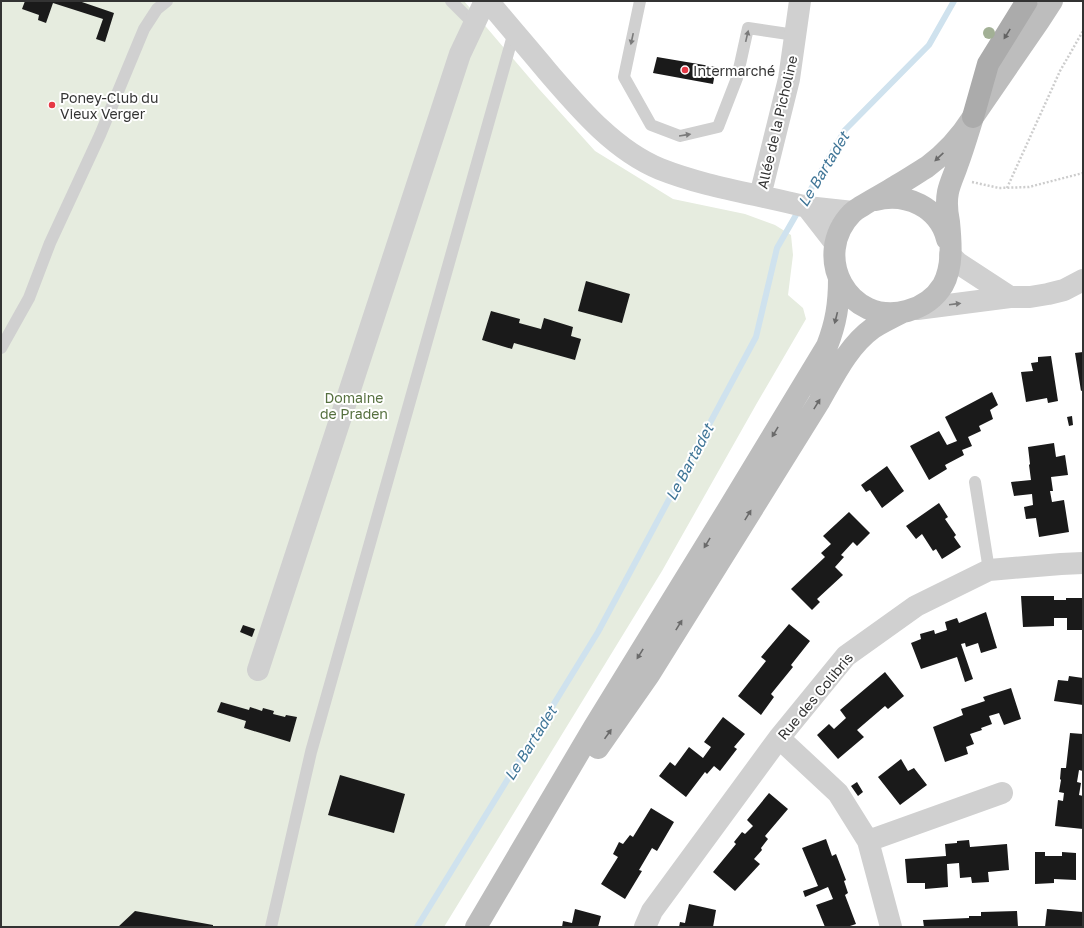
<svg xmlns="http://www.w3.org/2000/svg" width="1084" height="928" font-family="'Golos Text',sans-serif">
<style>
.green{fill:#e6ecdf}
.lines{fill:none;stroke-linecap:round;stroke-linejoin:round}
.stream{stroke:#cfe2ee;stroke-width:6}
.building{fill:#1a1a1a}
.path{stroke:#cdcdcd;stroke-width:2.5;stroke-dasharray:2 2;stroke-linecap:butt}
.service{stroke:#d0d0d0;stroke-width:12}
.minor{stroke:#d0d0d0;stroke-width:22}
.secondary{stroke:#bdbdbd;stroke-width:22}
.primary{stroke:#ababab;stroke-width:22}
.tree{fill:#a2b095}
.oneway{fill:#636363}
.oneway2{fill:#7a7a7a}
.oneway3{fill:#6a6a6a}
.poi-dot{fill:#e63946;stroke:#fff;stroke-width:1.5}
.labels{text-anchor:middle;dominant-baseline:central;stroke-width:4;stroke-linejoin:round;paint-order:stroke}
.poi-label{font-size:14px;fill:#333;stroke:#fff;text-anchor:start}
.street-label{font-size:14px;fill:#333;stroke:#fff}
.park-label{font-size:14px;fill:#56703f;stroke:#fff}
.water-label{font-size:15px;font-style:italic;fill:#3f7597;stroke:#fff}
</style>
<rect width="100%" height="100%" fill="#fff"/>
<path class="green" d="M1,1H464L539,89L595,151L673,199L745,214L775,225L791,235L793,255L788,295L803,308L806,319L757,403L662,571L444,927H1Z"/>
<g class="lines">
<path class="stream" d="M417,927L598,632L756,337L777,248L845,130L929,45L954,1"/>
</g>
<path class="building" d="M25,1H79L114,13L105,42L96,39L103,19L53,3L46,23L38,20L39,15L22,9Z
M657,57L716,67L713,84L653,73Z
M586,281L630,294L622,323L578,311Z
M491,311L520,319L519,323L541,329L544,318L573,327L571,336L581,339L575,360L514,343L512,349L482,340Z
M1083,352V390L1081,391L1075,353Z
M1051,356L1058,401L1048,403L1047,398L1026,402L1021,372L1033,371L1031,363L1038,362V357Z
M992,392L998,405L990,410L993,419L979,426L981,431L968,437L972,446L962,450L964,455L945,465L947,469L929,480L910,446L939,431L947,445L957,441L945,417Z
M1072,416L1073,425L1069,426L1067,417Z
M1054,443L1056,457L1065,455L1068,475L1051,477L1053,491H1050L1052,502L1064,500L1069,532L1039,537L1036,518L1026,519L1024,507L1033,505L1032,494L1014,496L1011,482L1031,480L1029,465L1030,464L1028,447Z
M887,466L904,491L882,508L870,490L866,492L861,485Z
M939,503L948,517L945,519L956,535L954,537L961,547L942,559L936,549L933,551L922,534L916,539L906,526Z
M849,512L870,533L857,546L853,542L841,555L844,557L835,567L843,575L817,599L820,602L812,610L791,589L825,557L821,553L831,544L823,536Z
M1021,596H1054V600H1066V598H1083V630H1067V618H1054V626L1023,627Z
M986,612L997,648L981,653L978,643L966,647L965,643L961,644L973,679L965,682L957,657L921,669L911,643L921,639L920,634L934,630L935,634L947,630L945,622L957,618L959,623Z
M789,624L810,641L791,665L793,667L771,694L774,697L761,715L738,696L766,661L761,657Z
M243,625L255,629L252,637L240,632Z
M885,672L904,696L888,709L885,706L857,730L864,737L838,759L817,735L829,724L834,729L846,718L840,710Z
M1069,676L1083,678V705L1054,701L1058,680L1068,681Z
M1011,688L1021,719L1004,725L999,713L989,716L992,724L981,728L982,730L970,734L974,744L966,747L968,754L945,762L933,727L963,715L961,709L985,701L983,697Z
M221,702L249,710L250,707L262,711L263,708L274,711L273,714L285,717L286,715L297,717L290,742L244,728L246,721L217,712Z
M723,717L745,734L734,747L737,749L720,771L714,766L707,774L705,772L686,797L659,776L670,762L675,766L689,747L703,758L711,747L704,742Z
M1070,733L1083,734V771L1079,770L1077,782L1081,783L1079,795L1083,796V829L1055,826L1058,800L1063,801L1064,793L1059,792L1061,780L1060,779L1061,768H1066Z
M901,759L908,771L914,768L927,785L900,805L878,777Z
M340,775L405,794L394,833L328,815Z
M857,782L863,792L858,796L851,786Z
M769,793L788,809L765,836L768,839L761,848L762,850L754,859L760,864L735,891L713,872L736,844L734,842L742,832L745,834L753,826L747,820Z
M651,808L674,822L657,851L652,848L639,870L642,871L625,899L601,884L618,857L613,854L619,842L623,844L630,835L633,837Z
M826,839L832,856L836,854L846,880L844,881L848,893L845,895L856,924L847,927H825L816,905L833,899L828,887L805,897L803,891L818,886L802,848Z
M969,840L970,847L1007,844L1009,870L988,872L989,882L972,883L971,877L960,878L959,863L947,864L948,887L925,889V883H907L905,859L946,856L945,844L957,843V841Z
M1035,852H1045V856H1062V852L1076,853V880L1054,879V883L1035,884Z
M689,904L716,910L713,927H679L680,922L685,923Z
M575,909L601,916L598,927H562L563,921L572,923Z
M1047,909L1083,912V927H1045Z
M135,911L213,925V927H118Z
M1017,911L1018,927H924L923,920L969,918V916H981V912Z"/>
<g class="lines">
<path class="path" d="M972,182L999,188L1029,187L1083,173
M1007,188L1060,71L1083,31"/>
<path class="service" d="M451,1L474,24
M640,1L624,77L651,125L680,136L718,127L737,78L748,28L795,35
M1,348L29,298L50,243L100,135L144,29L157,9L167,1
M975,482L989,570
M271,927L311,752L514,32"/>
<path class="minor" d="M488,1C507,24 527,47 547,71C579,108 614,150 660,169C708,188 758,194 807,207
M760,196L789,79L800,1
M835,243L807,207L853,212
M950,255L958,263L1010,297
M917,309L1010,297H1030L1048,294L1064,290L1083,280
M258,670L460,54L485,1
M779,738L838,793L868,841L891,927
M868,841L1002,793
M645,927L652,911L779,738L846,656L916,606L989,570L1061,564L1083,563"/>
<path class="secondary" d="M973,117C968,133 963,150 957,166C954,175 950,183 948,192C946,202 947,212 949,222C951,242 953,267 943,285C935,298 922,307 907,311C849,327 810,256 852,213C855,210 859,208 862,206C873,199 885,193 896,186C907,180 917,173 927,167C946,153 961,136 973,117L1039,21L1052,1
M875,200C906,192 939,207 947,239
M598,748L649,675L819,402C834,376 848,346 873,328C883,322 893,317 903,312
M476,927L594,727L727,511L827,346C836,323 839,304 839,279"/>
<path class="primary" d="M973,117L988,64L1027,1"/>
</g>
<circle class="tree" cx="989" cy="33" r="6"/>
<defs><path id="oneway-solid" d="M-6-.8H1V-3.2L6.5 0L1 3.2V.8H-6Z"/></defs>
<use class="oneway" href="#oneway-solid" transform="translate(1007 34) rotate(122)"/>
<g class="oneway2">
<use href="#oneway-solid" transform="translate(747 36) rotate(-77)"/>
<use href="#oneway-solid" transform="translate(632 39) rotate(102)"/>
<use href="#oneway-solid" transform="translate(685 135) rotate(-9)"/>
<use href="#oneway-solid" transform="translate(955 304) rotate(-7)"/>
</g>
<g class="oneway3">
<use href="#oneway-solid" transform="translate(939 157) rotate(137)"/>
<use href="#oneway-solid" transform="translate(836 318) rotate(104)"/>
<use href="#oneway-solid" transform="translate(817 404) rotate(-58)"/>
<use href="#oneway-solid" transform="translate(775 432) rotate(121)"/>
<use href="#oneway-solid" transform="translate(748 515) rotate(-58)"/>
<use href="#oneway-solid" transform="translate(707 543) rotate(121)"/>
<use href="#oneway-solid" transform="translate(679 625) rotate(-58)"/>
<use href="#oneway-solid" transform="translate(640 654) rotate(122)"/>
<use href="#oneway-solid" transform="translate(608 734) rotate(-55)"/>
</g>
<g class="poi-dot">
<circle cx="685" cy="70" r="4"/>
<circle cx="52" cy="105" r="4"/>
</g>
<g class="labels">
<g class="poi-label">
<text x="693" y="70">Intermarché</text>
<text x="60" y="97">Poney-Club du<tspan x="60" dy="16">Vieux Verger</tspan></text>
</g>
<g class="street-label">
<text transform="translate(777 122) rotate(-77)">Allée de la Picholine</text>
<text transform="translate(815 696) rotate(-50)">Rue des Colibris</text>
</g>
<g class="park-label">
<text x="354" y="397">Domaine<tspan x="354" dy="16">de Praden</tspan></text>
</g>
<g class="water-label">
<text transform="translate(823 169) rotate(-59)">Le Bartadet</text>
<text transform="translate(689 462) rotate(-62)">Le Bartadet</text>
<text transform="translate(530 743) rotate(-58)">Le Bartadet</text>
</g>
</g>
<rect width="1084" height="928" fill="none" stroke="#333333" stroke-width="4"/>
</svg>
